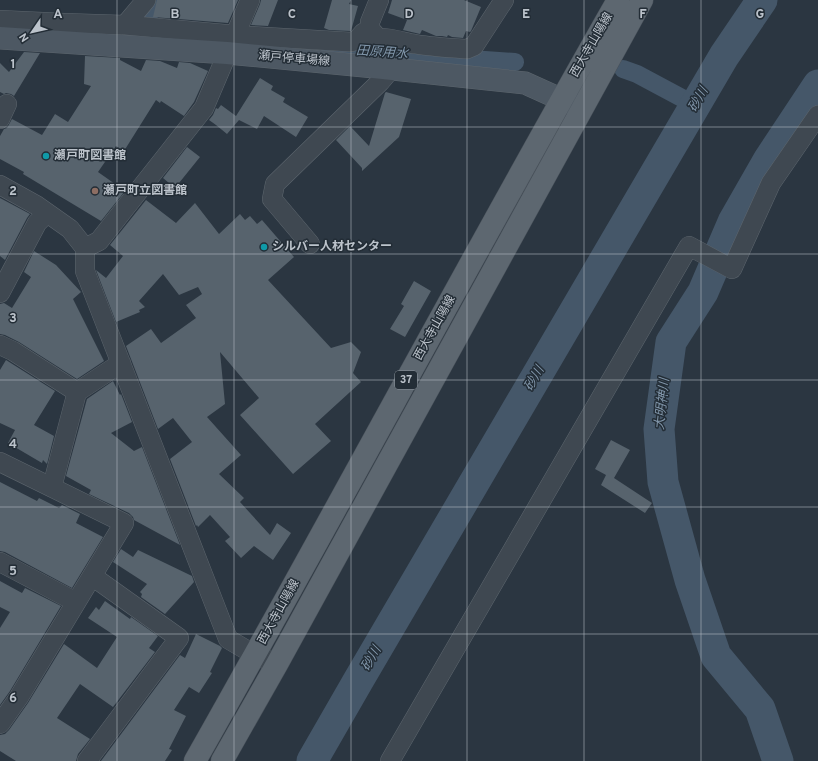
<svg xmlns="http://www.w3.org/2000/svg" width="818" height="761" font-family="Overpass,'Noto Sans JP',sans-serif">
<style>
.lines{fill:none;stroke-linecap:round;stroke-linejoin:round}
.canal{stroke:#455769;stroke-width:18}
.river{stroke:#455769;stroke-width:31}
.building{fill:#57636d}
.street-casing{stroke:#5d666e;stroke-width:20}
.secondary-casing{stroke:#5d666e;stroke-width:23}
.primary-casing{stroke:#48515a;stroke-width:23}
.street{stroke:#3f4851;stroke-width:19}
.secondary{stroke:#4d5863;stroke-width:22}
.primary{stroke:#5d6770;stroke-width:22}
.grid{fill:none;stroke:#bcc3cb;stroke-width:1;stroke-opacity:0.55}
.culture-dot{fill:#0f9aa8;stroke:#232d36;stroke-width:1.5}
.education-dot{fill:#8d6e63;stroke:#232d36;stroke-width:1.5}
.labels{text-anchor:middle;dominant-baseline:central;stroke-width:3;stroke-linejoin:round;paint-order:stroke}
.shield{fill:#232d36;stroke:#8e969e;stroke-width:1}
.shield-label{font-size:11px;font-weight:bold;fill:#bcc3cb}
.street-label{font-size:12px;fill:#bcc3cb;stroke:#232d36}
.poi-label{font-size:12px;font-weight:bold;fill:#bcc3cb;stroke:#232d36;text-anchor:start}
.water-label{font-size:13px;font-style:italic;fill:#8196aa;stroke:#232d36}
.grid-label{font-size:13px;text-anchor:middle;font-weight:bold;fill:#bcc3cb;stroke:#232d36;stroke-width:3;stroke-linejoin:round;paint-order:stroke}
</style>
<rect width="100%" height="100%" fill="#2b3641"/>
<g class="lines">
<path class="canal" d="M131,35L149,15L155,0
M330,49L515,62
M623,69L637,74L695,105"/>
<path class="river" d="M312,761L358,681L724,56L762,0
M778,761L760,709L716,656L690,580L663,482L659,429L671,342L703,292L733,222L769,159L818,85"/>
</g>
<path class="building" d="M157,0H238L228,23L153,17Z
M261,0H278L268,26L251,25L260,4Z
M332,0H351L349,4L358,6L351,31L329,30L324,28Z
M392,0H464L481,7L471,31L470,32L466,31L463,38L452,37L448,35L447,37L442,36H436L422,30L420,34L403,30L407,20L388,13Z
M24,52L40,53L14,96L11,94L6,93L4,94L0,92V63L9,72Z
M85,56L120,58V60L141,71L146,60L160,61L177,68L179,62L190,63L208,71L194,102L184,116L161,101L160,103L156,100L124,151L116,146L98,172L125,191L101,221L23,174L24,172L0,159V136L4,129L7,128L12,119L42,135L55,114L68,122L91,86L84,84Z
M260,78L273,86L271,90L285,98L283,102L308,117L296,137L264,116L257,129L239,120L227,134L216,125L209,120L213,115L216,108L218,109L221,105L236,116Z
M386,92L411,99L399,137L362,171V168L336,140L350,126L369,146L385,93Z
M187,147L200,157L175,188L163,178Z
M0,198L30,214L27,218L5,260L0,256Z
M146,200L176,223L195,203L219,234L240,214L245,220L250,216L257,224L262,220L294,257L268,280L331,348L351,342L361,352L353,373L361,382L315,424L331,441L293,474L240,415L259,398L220,352L225,404L207,417L241,455L219,474L244,498L240,502L270,535L277,523L291,533L273,560L254,546L241,558L225,541L230,537L210,515L198,527L197,525L196,526L170,459L192,442L173,418L158,429L126,346L151,329L161,343L196,318L186,305L202,294L198,287L179,295L163,274L139,301L145,307L139,310L140,312L116,322L96,270L106,278L123,256L110,245Z
M34,251L56,265L81,292L73,299L104,361L77,379L19,342L5,335L0,334V304L4,303L12,308L31,277L24,272Z
M414,281L431,291L405,337L390,329L404,306L401,304Z
M6,360L55,391L34,425L54,436L47,464L43,460L42,463L8,443L15,430L0,423V370Z
M113,381L120,395L121,394L132,422L111,433L134,451L142,447L180,545L134,520L133,517L129,513L89,494L91,490L66,476L87,399Z
M611,440L630,450L614,478L652,503L645,513L601,485L606,475L595,469Z
M0,482L37,501L39,498L59,508L62,505L80,514L76,523L103,537L72,588L5,552L0,551Z
M121,549L133,557L138,550L192,576L194,582L165,614L141,597L142,594L140,592L147,584L113,562Z
M0,581L22,593L25,588L61,606L10,691L0,705V628L10,612L0,607Z
M105,601L130,619L131,617L158,636L149,648L155,652L113,707L80,684L57,718L90,739L78,754L76,761H16L0,751V735L5,734L9,730L28,703L64,644L97,668L117,637L88,618L96,607L99,610Z
M196,634L220,646L222,648L210,672L212,673L199,693L189,687L174,710L186,716L169,749L172,750L165,761H101L180,655L185,658Z"/>
<g class="lines">
<defs>
<path id="street" d="M0,20L64,23V36
M64,23L125,25L235,35L351,42L357,40L363,33L370,29
M125,25L146,0
M378,38L370,29V22L379,0
M364,66C366,59 372,42 378,39C387,36 406,43 415,44C432,47 450,48 467,49L474,46L504,0
M0,119L7,104
M0,185L36,205L70,229L85,248V271L228,639L255,655L277,664
M310,244L272,199L275,184L380,82L391,69
M85,248L99,241L204,108L250,0
M0,293L37,223L47,213
M0,345L13,351L77,392
M0,462L124,523L19,697L0,724
M52,487L77,392L121,363
M0,562L76,602
M87,761L179,638L92,576
M390,761L689,246L732,269L771,183L818,115"/>
<path id="secondary" d="M0,38L227,53L364,66L525,83L578,107"/>
<path id="primary" d="M195,761C338,509 474,252 618,0
M222,761L277,664L642,0"/>
</defs>
<use href="#street" class="street-casing"/>
<use href="#secondary" class="secondary-casing"/>
<use href="#primary" class="primary-casing"/>
<use href="#street" class="street"/>
<use href="#secondary" class="secondary"/>
<use href="#primary" class="primary"/>
</g>
<path class="grid" d="M117,0V761M234,0V761M351,0V761M467,0V761M584,0V761M701,0V761M0,127H818M0,254H818M0,380H818M0,507H818M0,634H818"/>
<g class="culture-dot">
<circle cx="46" cy="156" r="4"/>
<circle cx="264" cy="247" r="4"/>
</g>
<circle class="education-dot" cx="95" cy="191" r="4"/>
<g class="labels">
<rect class="shield" x="395" y="371" width="22" height="18" rx="3"/>
<g class="shield-label">
<text x="406" y="380">37</text>
</g>
<g class="street-label">
<text transform="translate(592 45) rotate(-60)">西大寺山陽線</text>
<text transform="translate(294 59) rotate(5)">瀬戸停車場線</text>
<text transform="translate(435 328) rotate(-61)">西大寺山陽線</text>
<text transform="translate(279 612) rotate(-61)">西大寺山陽線</text>
</g>
<g class="poi-label">
<text x="54" y="156">瀬戸町図書館</text>
<text x="103" y="191">瀬戸町立図書館</text>
<text x="272" y="247">シルバー人材センター</text>
</g>
<g class="water-label">
<text transform="translate(382 53) rotate(4)">田原用水</text>
<text transform="translate(699 100) rotate(-60)">砂川</text>
<text transform="translate(535 379) rotate(-60)">砂川</text>
<text transform="translate(663 404) rotate(-84)">大明神川</text>
<text transform="translate(372 659) rotate(-60)">砂川</text>
</g>
</g>
<g class="grid-label">
<text x="58" y="18">A</text>
<text x="175" y="18">B</text>
<text x="292" y="18">C</text>
<text x="409" y="18">D</text>
<text x="526" y="18">E</text>
<text x="643" y="18">F</text>
<text x="760" y="18">G</text>
<text x="13" y="68">1</text>
<text x="13" y="195">2</text>
<text x="13" y="322">3</text>
<text x="13" y="448">4</text>
<text x="13" y="575">5</text>
<text x="13" y="702">6</text>
</g>
<g transform="translate(32 32) rotate(236)" stroke="#232d36" stroke-width="3" paint-order="stroke">
<path d="M0-3L7 15L0 10L-7 15Z" fill="#bcc3cb"/>
<text y="-6" font-size="11" font-weight="bold" text-anchor="middle" fill="#bcc3cb">N</text>
</g>
</svg>
